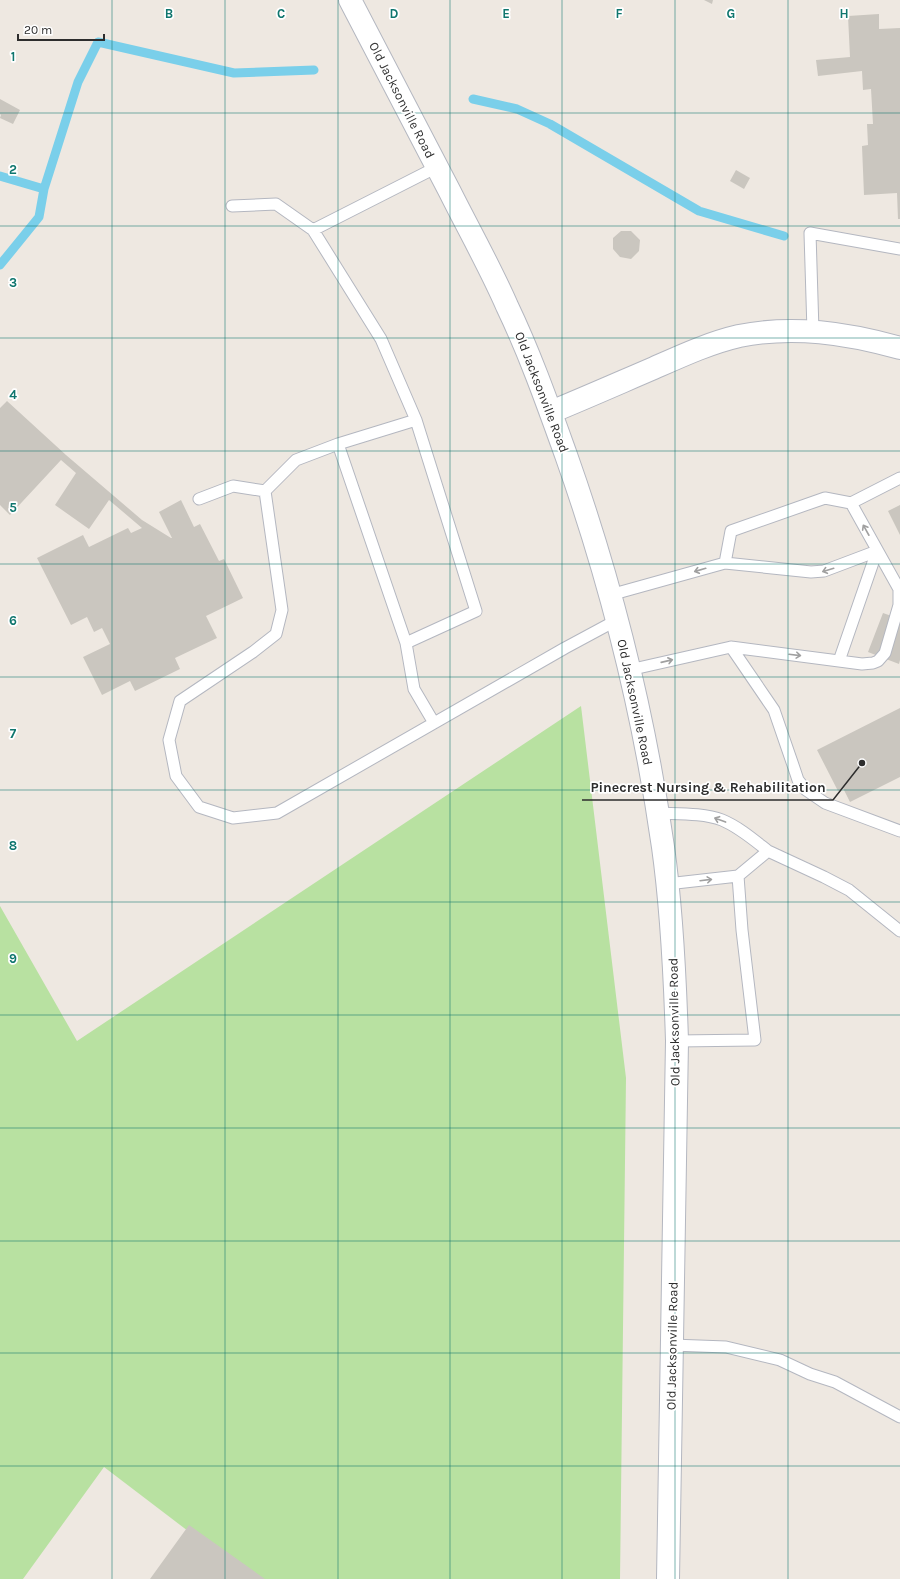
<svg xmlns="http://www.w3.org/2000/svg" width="900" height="1579" font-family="Karla,sans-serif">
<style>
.green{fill:#b8e1a1}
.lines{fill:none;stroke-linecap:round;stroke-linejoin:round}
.stream{stroke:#7acfea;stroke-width:9}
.building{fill:#cac6bf}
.lane-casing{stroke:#b4b7c0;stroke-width:13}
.street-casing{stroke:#b4b7c0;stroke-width:24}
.secondary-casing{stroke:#b4b7c0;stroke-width:24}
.lane{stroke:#fff;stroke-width:11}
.street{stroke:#fff;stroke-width:22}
.secondary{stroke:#fff;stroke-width:22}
.oneway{stroke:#a0a0a0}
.grid{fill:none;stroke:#0f766e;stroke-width:1;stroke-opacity:0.55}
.labels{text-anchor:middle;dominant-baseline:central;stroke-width:3.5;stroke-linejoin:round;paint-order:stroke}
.street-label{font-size:13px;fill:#2d2d2d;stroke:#fff}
.grid-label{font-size:13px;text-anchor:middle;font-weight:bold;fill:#0f766e;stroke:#fff;stroke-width:3.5;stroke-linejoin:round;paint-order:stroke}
.leader{fill:none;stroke:#2d2d2d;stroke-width:1.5}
.callout-dot{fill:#2d2d2d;stroke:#fff;stroke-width:1.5}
.callout-label{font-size:14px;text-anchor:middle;font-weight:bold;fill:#2d2d2d;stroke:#fff;stroke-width:3.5;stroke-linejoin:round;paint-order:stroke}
</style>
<rect width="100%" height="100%" fill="#eee8e1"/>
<path class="green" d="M581,706L626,1078L620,1579H251L104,1467L23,1579H0V906L77,1041Z"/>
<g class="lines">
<path class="stream" d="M473,99L517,109L550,124L699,211L784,236
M0,176L44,189L78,82L98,42L234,73L314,70
M0,265L39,217L44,189"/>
</g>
<path class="building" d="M704,0H713L712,4Z
M879,14V29L900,28V219H898L897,193L864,195L862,146L868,145L867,124H873L871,89L863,90L862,71L818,76L816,60L850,57L848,16Z
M0,99L20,110L13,124L0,118L1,115L0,114Z
M736,170L750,178L744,189L730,181Z
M621,231H631L640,240L639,251L631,259L620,257L613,249V238Z
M7,401L66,455L142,520L171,538H172L159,512L181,500L194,527L200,524L219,561L224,559L243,598L206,616L217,638L175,658L180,669L135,691L130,681L102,695L83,657L110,644L102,628L94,632L87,617L71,625L37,558L83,535L89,547L128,528L131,533L142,528L109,500L89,529L55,505L76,473L61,460L10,515L0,505V408Z
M900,505V535L888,511Z
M883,613L900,619V660L899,664L868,652Z
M900,708V777L850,802L843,788L838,791L817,750Z
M189,1525L265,1579H150Z"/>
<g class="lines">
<defs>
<path id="lane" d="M232,206L276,204L313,230L437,167
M313,230L381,339L416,420L476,611L406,643L338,444L416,420
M813,331L810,233L900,249
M338,444L296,460L265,491L282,610L276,634L253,652L180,701L169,740L176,776L199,807L233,818L277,813L565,648L617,620
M199,499L233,486L265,491
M725,563L731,531L825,498L851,503L900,478
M610,595L725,563L811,572L824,571L877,551
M406,643L414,689L434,723
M731,647L774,710L794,768L798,780L806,790L825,803L900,831
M839,661L877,551
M629,670L731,647L862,664L873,663L878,661L885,653L899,605V589L851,503
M657,813C677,814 704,813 722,820C739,827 754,840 768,851L738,876L667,884
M768,851L824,877L849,890L900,931
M677,1041L755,1040L742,930L738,876
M672,1345L726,1347L780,1360L810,1374L835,1382L900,1417"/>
<path id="street" d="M551,412C585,398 619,383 654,368C681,356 709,343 739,336C793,325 847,333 900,348"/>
<path id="secondary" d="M350,0C383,64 417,128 450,192C469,230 490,267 507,306C530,354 548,405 566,455C611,582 644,714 663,847C672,911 675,976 677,1041L668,1579"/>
</defs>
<use href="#lane" class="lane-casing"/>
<use href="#street" class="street-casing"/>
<use href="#secondary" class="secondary-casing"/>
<use href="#lane" class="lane"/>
<use href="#street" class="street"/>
<use href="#secondary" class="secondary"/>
</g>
<defs><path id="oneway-shaft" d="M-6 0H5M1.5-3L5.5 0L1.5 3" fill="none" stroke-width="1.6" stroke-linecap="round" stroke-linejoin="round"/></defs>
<g class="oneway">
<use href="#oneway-shaft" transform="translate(866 530) rotate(-119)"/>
<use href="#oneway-shaft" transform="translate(700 570) rotate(164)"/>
<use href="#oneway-shaft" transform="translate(828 570) rotate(163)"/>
<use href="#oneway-shaft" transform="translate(795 655) rotate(7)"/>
<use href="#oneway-shaft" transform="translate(667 661) rotate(-13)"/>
<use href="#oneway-shaft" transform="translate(720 820) rotate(-160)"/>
<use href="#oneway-shaft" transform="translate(706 880) rotate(-7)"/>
</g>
<path class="grid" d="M112,0V1579M225,0V1579M338,0V1579M450,0V1579M562,0V1579M675,0V1579M788,0V1579M0,113H900M0,226H900M0,338H900M0,451H900M0,564H900M0,677H900M0,790H900M0,902H900M0,1015H900M0,1128H900M0,1241H900M0,1353H900M0,1466H900"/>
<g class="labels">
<g class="street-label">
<text transform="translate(402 100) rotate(63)">Old Jacksonville Road</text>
<text transform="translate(542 392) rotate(69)">Old Jacksonville Road</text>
<text transform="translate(635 702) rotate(78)">Old Jacksonville Road</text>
<text transform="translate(674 1022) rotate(-91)">Old Jacksonville Road</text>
<text transform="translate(672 1346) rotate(-89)">Old Jacksonville Road</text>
</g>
</g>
<g class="grid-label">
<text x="169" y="18">B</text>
<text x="281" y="18">C</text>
<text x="394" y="18">D</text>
<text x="506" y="18">E</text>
<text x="619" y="18">F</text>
<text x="731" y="18">G</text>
<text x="844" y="18">H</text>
<text x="13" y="61">1</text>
<text x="13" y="174">2</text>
<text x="13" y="287">3</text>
<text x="13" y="399">4</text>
<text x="13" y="512">5</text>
<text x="13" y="625">6</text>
<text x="13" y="738">7</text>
<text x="13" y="850">8</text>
<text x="13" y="963">9</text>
</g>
<path class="leader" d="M862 763L833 800H582"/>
<circle class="callout-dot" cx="862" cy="763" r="4"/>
<g class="callout-label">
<text x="708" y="792">Pinecrest Nursing &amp; Rehabilitation</text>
</g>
<path d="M18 34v6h86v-6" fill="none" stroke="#2d2d2d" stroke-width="2"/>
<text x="24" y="34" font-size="12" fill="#2d2d2d" stroke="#ffffff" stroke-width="3" paint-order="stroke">20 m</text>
</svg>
